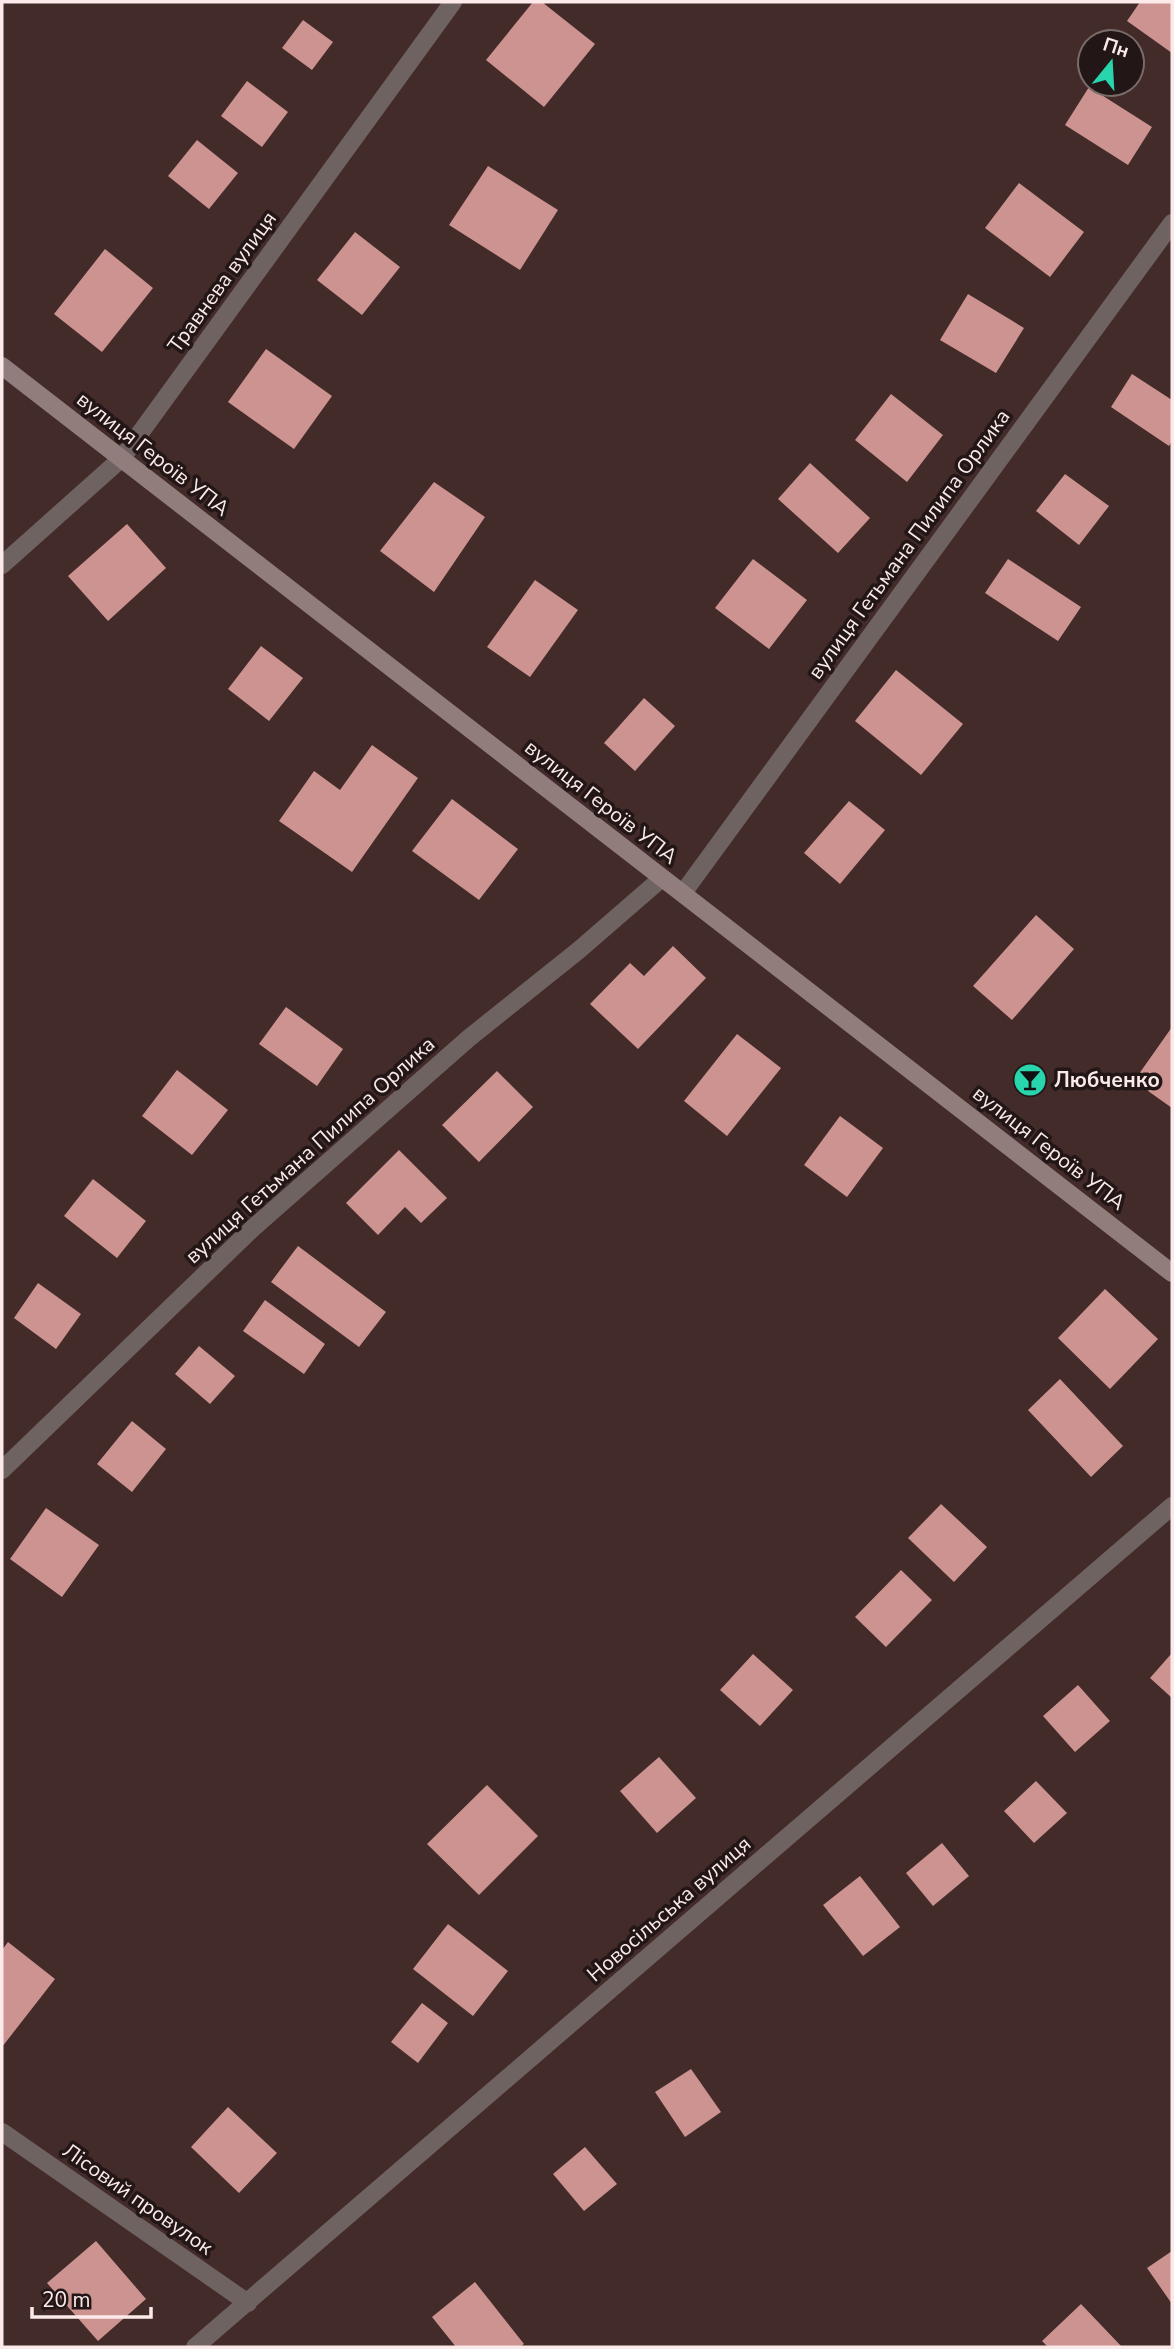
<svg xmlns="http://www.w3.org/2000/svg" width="1174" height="2349" font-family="'Nunito Sans',sans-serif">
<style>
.building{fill:#cc9390}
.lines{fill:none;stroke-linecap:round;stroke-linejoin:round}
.street{stroke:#6f6362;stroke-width:18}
.secondary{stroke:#917d7c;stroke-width:18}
.labels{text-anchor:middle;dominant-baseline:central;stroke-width:7;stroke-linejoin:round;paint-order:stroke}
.street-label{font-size:21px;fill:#fbeae9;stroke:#221716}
.poi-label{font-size:21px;font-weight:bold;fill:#fbeae9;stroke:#221716;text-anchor:start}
</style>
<rect width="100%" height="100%" fill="#432b2a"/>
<path class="building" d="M533,2H542L595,44L544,107L486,60Z
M1140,2H1172V53L1127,21Z
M303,20L333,42L312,70L282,48Z
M247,81L288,112L262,147L221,116Z
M1089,87L1152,127L1128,165L1065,125Z
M197,140L238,173L209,209L168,176Z
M488,166L558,210L520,270L449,225Z
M1019,183L1084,232L1050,277L985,228Z
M355,232L400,267L362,315L317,280Z
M105,249L153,288L102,352L54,314Z
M968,294L1024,328L996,373L940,340Z
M266,349L332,396L294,449L228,402Z
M1132,374L1172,400V441L1169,446L1111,407Z
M891,394L943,435L907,482L855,440Z
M810,463L870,518L838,553L778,499Z
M1065,474L1109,506L1079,545L1036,511Z
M434,482L485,517L434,592L380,551Z
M127,524L166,568L108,621L68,576Z
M753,559L807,600L769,649L715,608Z
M1008,559L1081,607L1058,641L985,593Z
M535,580L578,610L530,677L487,647Z
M261,646L303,678L269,721L228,689Z
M896,670L963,724L921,775L855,721Z
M644,698L675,726L635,771L604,743Z
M372,745L418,778L352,872L279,821L314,771L340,790Z
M452,799L518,849L479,900L412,851Z
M849,801L885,830L840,884L804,853Z
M1036,915L1074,949L1012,1020L973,986Z
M673,946L706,978L638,1049L590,1004L630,963L644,976Z
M286,1007L343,1049L317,1086L259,1044Z
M1172,1027V1108L1134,1081Z
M737,1034L781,1068L727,1136L684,1101Z
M177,1070L228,1110L192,1155L142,1116Z
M497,1071L533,1107L479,1162L442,1125Z
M840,1116L883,1148L847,1197L804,1165Z
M399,1150L447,1198L421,1223L405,1207L378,1235L346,1203Z
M93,1179L146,1221L117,1258L64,1216Z
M298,1246L386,1312L359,1347L271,1282Z
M38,1283L81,1314L56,1349L14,1318Z
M1105,1289L1158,1339L1110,1389L1058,1338Z
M265,1300L325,1344L304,1374L243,1331Z
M199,1346L235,1376L210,1404L175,1374Z
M1060,1379L1123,1446L1091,1477L1028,1410Z
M132,1421L166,1449L132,1492L97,1464Z
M941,1504L987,1547L954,1582L908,1538Z
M46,1508L99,1545L62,1597L10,1559Z
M901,1570L932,1600L886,1647L855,1617Z
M1172,1653V1698L1150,1678Z
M753,1654L793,1690L760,1726L720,1690Z
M1078,1685L1110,1721L1075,1752L1043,1716Z
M659,1757L696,1798L657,1833L620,1791Z
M1036,1781L1067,1813L1034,1843L1004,1811Z
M487,1785L538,1836L479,1895L427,1844Z
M942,1843L969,1876L933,1906L906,1873Z
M860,1876L900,1927L863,1956L823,1905Z
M448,1924L508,1971L473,2016L413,1969Z
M8,1942L55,1979L2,2047V1950Z
M422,2003L448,2023L418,2063L391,2042Z
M691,2069L721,2112L685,2137L655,2092Z
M228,2107L277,2153L239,2193L191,2147Z
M585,2147L617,2184L584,2211L553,2174Z
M96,2241L146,2299L98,2341L47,2283Z
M1172,2251V2304L1147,2268Z
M475,2282L524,2344L520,2347H456L432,2317Z
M1081,2304L1122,2347H1048L1042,2341Z"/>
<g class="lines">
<path class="street" d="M2,565L122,458L453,2
M683,893L1172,223
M2,1470L253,1228L469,1038L579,950L662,878
M2,2132L248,2303
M195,2347L1172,1506"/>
<path class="secondary" d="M2,366L1172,1273"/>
</g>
<defs>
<symbol id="bar-disc" viewBox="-11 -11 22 22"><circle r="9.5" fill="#28d5ad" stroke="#221716"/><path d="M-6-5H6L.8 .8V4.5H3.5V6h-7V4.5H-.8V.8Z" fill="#111"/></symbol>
</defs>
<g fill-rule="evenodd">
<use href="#bar-disc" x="1011" y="1061" width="38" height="38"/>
</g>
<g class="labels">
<g class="street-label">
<text transform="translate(222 282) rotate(-54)">Травнева вулиця</text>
<text transform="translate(153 454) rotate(38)">вулиця Героїв УПА</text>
<text transform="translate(909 544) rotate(-54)">вулиця Гетьмана Пилипа Орлика</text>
<text transform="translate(601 802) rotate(38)">вулиця Героїв УПА</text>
<text transform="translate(1049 1148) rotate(38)">вулиця Героїв УПА</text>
<text transform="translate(310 1150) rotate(-42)">вулиця Гетьмана Пилипа Орлика</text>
<text transform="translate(669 1909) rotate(-41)">Новосільська вулиця</text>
<text transform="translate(138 2199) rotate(35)">Лісовий провулок</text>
</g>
<g class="poi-label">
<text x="1054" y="1080">Любченко</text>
</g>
</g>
<rect width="1174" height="2349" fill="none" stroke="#fbeae9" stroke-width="7"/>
<g transform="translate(1111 63) rotate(18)"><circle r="33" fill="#221716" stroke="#796b6a" stroke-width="2"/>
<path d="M0-5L12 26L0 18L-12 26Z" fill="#28d5ad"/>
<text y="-10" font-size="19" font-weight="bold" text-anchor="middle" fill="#fbeae9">Пн</text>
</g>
<path d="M32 2307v10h119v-10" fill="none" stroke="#fbeae9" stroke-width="3.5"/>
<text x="42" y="2307" font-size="21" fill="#fbeae9" stroke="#221716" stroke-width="5" paint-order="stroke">20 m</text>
</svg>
